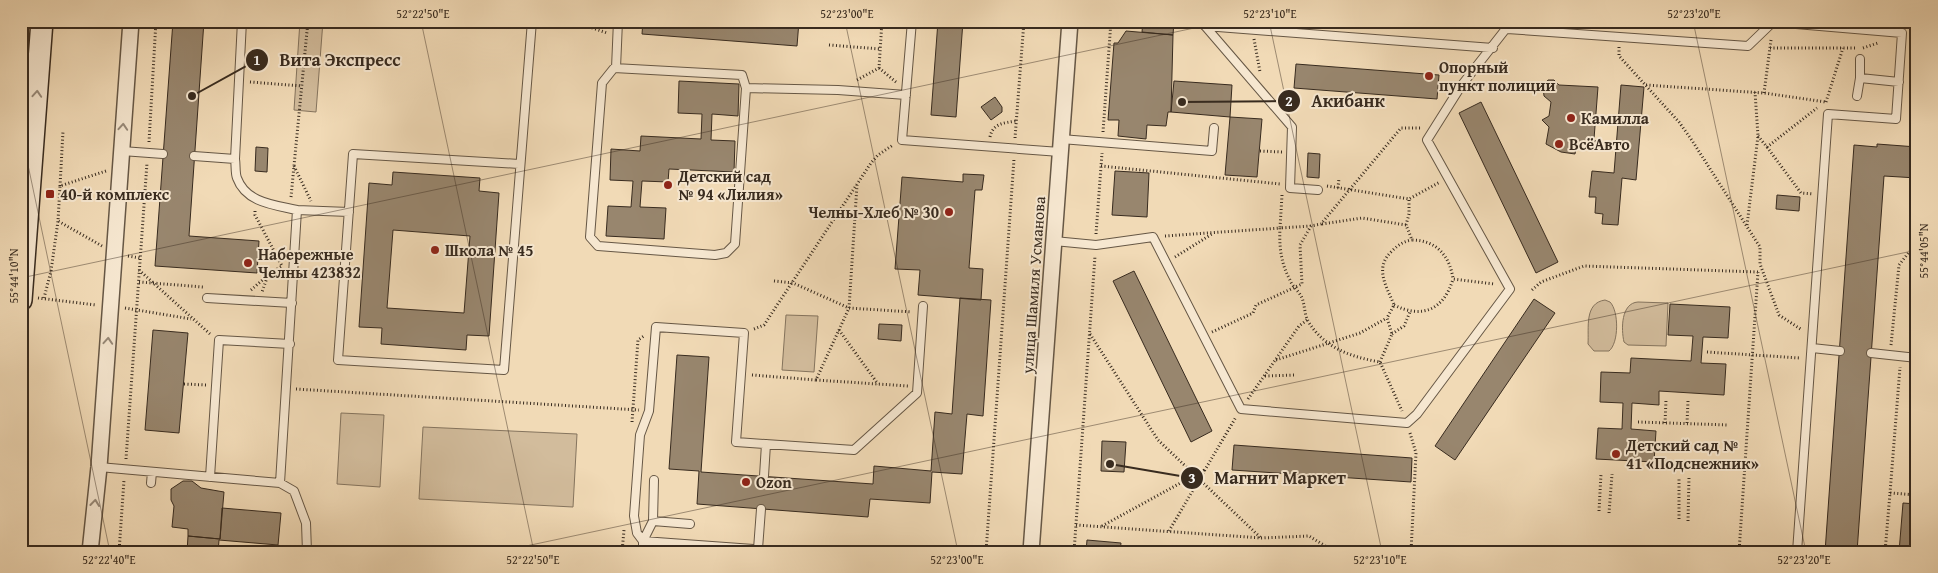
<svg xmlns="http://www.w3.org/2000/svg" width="1938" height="573" font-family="'Gentium Book Plus',serif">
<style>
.green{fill:#d2bc9c;stroke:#85745e}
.building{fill:#98866e;stroke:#382b1f;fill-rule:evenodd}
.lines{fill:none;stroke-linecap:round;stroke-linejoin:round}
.lane-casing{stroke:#665745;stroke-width:10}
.street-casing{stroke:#665745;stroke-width:18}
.secondary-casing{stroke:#382b1f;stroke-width:24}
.path{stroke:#382b1f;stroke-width:3;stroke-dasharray:1 2.5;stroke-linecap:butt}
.lane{stroke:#f6e7d0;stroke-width:8}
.street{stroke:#f6e7d0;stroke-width:15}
.secondary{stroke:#f6e7d0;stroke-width:21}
.oneway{stroke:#978978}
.ticks{fill:none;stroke:#382b1f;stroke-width:1;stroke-opacity:0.45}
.poi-dot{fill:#8f2418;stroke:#f6e7d0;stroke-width:2}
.labels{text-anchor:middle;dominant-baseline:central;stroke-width:4;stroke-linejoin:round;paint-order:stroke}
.poi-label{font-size:16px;font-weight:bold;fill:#382b1f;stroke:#f6e7d0;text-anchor:start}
.street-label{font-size:16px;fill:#382b1f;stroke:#f6e7d0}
.leader{fill:none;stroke:#382b1f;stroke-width:2}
.callout-dot{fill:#382b1f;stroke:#f6e7d0;stroke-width:2}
.mark-label{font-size:15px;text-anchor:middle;font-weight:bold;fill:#fff}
.callout-label{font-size:18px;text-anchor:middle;font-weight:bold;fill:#382b1f;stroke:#f6e7d0;stroke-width:4;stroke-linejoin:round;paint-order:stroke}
.neatline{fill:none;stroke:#382b1f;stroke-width:2}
.ticks-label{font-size:12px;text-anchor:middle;fill:#382b1f}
</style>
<rect width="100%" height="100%" fill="#f1dab6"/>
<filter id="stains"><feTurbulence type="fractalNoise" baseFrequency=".004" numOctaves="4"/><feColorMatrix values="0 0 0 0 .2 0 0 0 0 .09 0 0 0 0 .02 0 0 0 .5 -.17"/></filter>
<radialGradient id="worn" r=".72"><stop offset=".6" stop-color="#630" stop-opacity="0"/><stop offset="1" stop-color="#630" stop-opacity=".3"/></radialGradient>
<path class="green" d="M21,21H33L21,182Z
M300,21H323L316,112L294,110Z
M1605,300L1610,302C1619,311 1619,343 1609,351H1594L1588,344C1589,328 1584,303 1605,300Z
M1638,302L1668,303L1666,346L1628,345L1624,342C1621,329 1621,303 1638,302Z
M786,315L818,316L814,372L782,370Z
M341,413L384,415L380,487L337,484Z
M423,427L577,434L573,507L419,499Z"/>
<path class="building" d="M173,21H204L189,236L259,241L257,273L155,266Z
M643,21H799L797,46L642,34Z
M938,21H963L956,117L931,115Z
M1143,21H1174L1173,35L1142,32Z
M1126,31L1173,35L1171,112H1168L1166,126L1147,125L1146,139L1118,136L1119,120H1108L1114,43H1118Z
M1296,64L1439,75L1437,99L1294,88Z
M1548,80H1554L1559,85L1598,87L1594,139L1600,146L1594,149L1576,148L1575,154L1561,152L1546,144L1549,127L1542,120L1549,116L1551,102L1544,96L1543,87Z
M679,81L739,84L738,116L712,114L711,140L735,141L734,172L669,169L668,182L642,181L640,207L666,208L664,239L606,236L608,206L631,207L633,181L610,180L611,149L640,151L641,136L701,139L702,114L678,113Z
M1174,81L1232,85L1230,117L1171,112Z
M1621,85L1644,87L1636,180L1622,178L1618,225L1602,224L1603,214L1595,213L1596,197H1589L1592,171L1614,173Z
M995,97L1002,107V112L991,120L981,107Z
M1481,102L1558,262L1536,273L1459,113Z
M1230,117L1262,119L1257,177L1225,175Z
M1877,144L1917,147V178L1884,176L1857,552H1825L1854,145L1877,147Z
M256,147L268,148L267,172L255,171Z
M1308,153L1320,154L1319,178L1307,177Z
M1115,171L1149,173L1147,217L1112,215Z
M393,172L480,178L479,191L499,193L489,336L467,335L466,350L381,344L382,328L359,327L369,183L392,185ZM393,230L470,236L464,313L387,308Z
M963,174L984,175L982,190H975L969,268L983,269L981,300L918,295L920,270L895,269L902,177L963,182Z
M1777,195L1800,197L1799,211L1776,209Z
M1134,271L1212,431L1191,442L1113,281Z
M960,298L991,300L983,416L967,414L962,474L932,472L930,503L870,499L868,517L697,504L699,471L669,469L677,355L709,357L701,472L873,484L874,466L931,471L935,412L952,414Z
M1534,299L1555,313L1455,460L1435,446Z
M1670,304L1730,307L1728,338L1703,337L1701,363L1726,364L1724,395L1659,391V405L1632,403L1631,429L1656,431L1654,462L1596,459L1598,428L1622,429L1623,403L1600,402L1601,372L1630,373L1631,358L1691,361L1693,336L1668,335Z
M879,324L902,325L901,341L878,339Z
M153,330L188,333L179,433L145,430Z
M1917,423V479H1913Z
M1102,441L1126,442L1124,472L1101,471Z
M1234,445L1412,458L1411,482L1232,470Z
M183,481H192L201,488L224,492L220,539L188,536V529L172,527L174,506L171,500V489Z
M1903,503L1917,504V552H1899Z
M222,508L281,513L278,545L219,540L218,552H187L188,536L220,539Z
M1087,540L1121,543L1120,552H1086Z"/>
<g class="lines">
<defs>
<path id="lane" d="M242,21L235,159C236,165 235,173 237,178C246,203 275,205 297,210L280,483
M912,21L902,140L1060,152
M1205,21V26L1493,48
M1205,26L1292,127L1290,188L1318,190
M1507,29L1748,46L1773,22L1902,33L1896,119L1828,114L1797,552
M616,68L618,21
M1860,78V59
M746,88L742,75L614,68L602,83L590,237L598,246L715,255L726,253L735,244L746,88L838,90L906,95
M1857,96L1860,78L1899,82
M1061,139L1212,151L1214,128
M122,151L163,154
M194,156L235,159
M519,164L353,154L338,360L504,370L532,21
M297,210L349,212
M1054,241L1096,245L1153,237L1241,409L1407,423L1417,414L1510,289L1427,140L1461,86L1512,21
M207,298L292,303
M1812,348L1840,351
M1871,353L1917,358
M99,467L280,483L294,491L306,523L307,552
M764,476L766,444
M210,477L219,340L290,344
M151,483L152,472
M653,521L654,480
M690,524L653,521L643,541L637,533L634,516L640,435L649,411L656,327L744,333L736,442L854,450L917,393L923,306
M758,549L761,509
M643,552V541L794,552"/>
<path id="street" d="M90,552L99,467L131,21
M1031,552L1070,21"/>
<path id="secondary" d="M21,300L42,21"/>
</defs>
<use href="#lane" class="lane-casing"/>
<use href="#street" class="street-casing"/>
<use href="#secondary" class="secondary-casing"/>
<path class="path" d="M572,21L607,33
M1254,39L1260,72
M829,45L880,49
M1619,47V56L1679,122L1691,139L1760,247V264L1779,315L1802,330
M1770,48H1857
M1863,48L1878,43
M879,68L896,82
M857,80L879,68L882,21
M250,82L302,86
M1646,85L1764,93L1826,102
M1764,93L1771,40
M1826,102L1843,48
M1103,132L1111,21
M1758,136L1767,147L1817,108
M990,137C993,123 1004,123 1016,121
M1015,138L1024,21
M149,142L156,21
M1767,147L1801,193L1813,194
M1260,151L1282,152
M294,166L311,201
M1101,166L1280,184
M60,186L63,131
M1327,186L1409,199L1440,182
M1338,188L1339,178
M1282,195L1280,228L1310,226
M291,197L308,21
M255,211V215L282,266L268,275L262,292
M1322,224L1362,218L1406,225L1412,240C1436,240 1450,256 1453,279L1494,284
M1406,225L1409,214V199
M1747,225L1758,136L1755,92
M1096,234L1102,153
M1165,236L1280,228C1279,246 1281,264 1290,280C1292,286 1298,290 1301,296C1305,303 1304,314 1308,321C1324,348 1351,357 1380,362L1402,411
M102,246L58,221L60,186L106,171
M128,256L140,258
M1175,257L1212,234
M139,270L210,334
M774,281L793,283L849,308L857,185
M139,282L203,287
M251,290L267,276
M1532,290L1541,282L1584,266L1758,272
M38,298L96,305
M44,298L51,271L58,221
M1394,305C1422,319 1444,310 1453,279
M125,308L191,319
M754,329L764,325L871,163L878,155L893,145
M839,330L878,384
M1212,332L1253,313L1256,305L1302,284L1300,245L1311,226L1321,224L1401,128H1422
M1090,334L1158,440L1261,538
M1392,334L1404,326L1410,312
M1891,345L1899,265L1917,242
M1707,352L1800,358
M1276,360L1360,333L1387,318
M1380,362L1392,334L1387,318L1394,305C1386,285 1374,268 1392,251C1398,245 1404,241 1412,240
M752,375L816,380L849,308L912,312
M1265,376L1295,375
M816,380L908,386
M184,384L206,385
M296,389L639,410
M1248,399L1299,326L1307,320
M632,422L638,340L644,336
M1638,422L1728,425
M1665,423L1666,400
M1687,423L1688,401
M1410,433L1416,453L1411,552
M126,459L147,163
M1890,493L1900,367
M1599,511L1601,474
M1609,513L1612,474
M1679,519V477
M1688,521L1689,477
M1076,525L1261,538L1309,536L1335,552
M1102,526L1206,469
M1169,531L1236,417
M119,552L124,480
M622,552L624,530
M986,552L1014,159
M1074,552L1095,256
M1739,552L1758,272
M1885,552L1890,493L1917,495"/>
<use href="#lane" class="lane"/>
<use href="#street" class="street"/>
<use href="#secondary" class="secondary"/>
</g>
<defs><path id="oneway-chevron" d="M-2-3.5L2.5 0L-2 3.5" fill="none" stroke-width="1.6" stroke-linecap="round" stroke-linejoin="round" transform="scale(1.25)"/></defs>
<g class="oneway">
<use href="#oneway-chevron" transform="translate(37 94) rotate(-86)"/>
<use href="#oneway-chevron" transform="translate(123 127) rotate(-86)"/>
<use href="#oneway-chevron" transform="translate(108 341) rotate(-86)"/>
<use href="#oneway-chevron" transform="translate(95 503) rotate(-84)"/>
</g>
<path class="ticks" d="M421,21L534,552M845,21L958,552M1269,21L1382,552M1693,21L1806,552M21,132L110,552M21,278L1227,21M498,552L1917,250"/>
<g class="poi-dot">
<circle cx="1429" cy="76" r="5"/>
<circle cx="1571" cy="118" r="5"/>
<circle cx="1559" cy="144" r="5"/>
<circle cx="668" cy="185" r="5"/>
<rect x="45" y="189" width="10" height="10" rx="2.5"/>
<circle cx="949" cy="212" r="5"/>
<circle cx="435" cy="250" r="5"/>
<circle cx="248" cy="263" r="5"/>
<circle cx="1616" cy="454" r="5"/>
<circle cx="746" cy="482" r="5"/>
</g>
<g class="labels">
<g class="poi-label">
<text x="1439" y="67">Опорный<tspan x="1439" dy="18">пункт полиции</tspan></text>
<text x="1581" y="118">Камилла</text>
<text x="1569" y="144">ВсёАвто</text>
<text x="678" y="176">Детский сад<tspan x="678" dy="18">№ 94 «Лилия»</tspan></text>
<text x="60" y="194">40-й комплекс</text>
<text x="939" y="212" text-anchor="end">Челны-Хлеб № 30</text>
<text x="445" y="250">Школа № 45</text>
<text x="258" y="254">Набережные<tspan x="258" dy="18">Челны 423832</tspan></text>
<text x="1626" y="445">Детский сад №<tspan x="1626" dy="18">41 «Подснежник»</tspan></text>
<text x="756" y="482">Ozon</text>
</g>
<g class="street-label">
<text transform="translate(1033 285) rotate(-86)">улица Шамиля Усманова</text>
</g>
</g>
<path class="leader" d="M192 96L257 60M1182 102L1289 101M1110 464L1192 478"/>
<g class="callout-dot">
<circle cx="192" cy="96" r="5"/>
<circle cx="1182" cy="102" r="5"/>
<circle cx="1110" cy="464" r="5"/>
<circle cx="257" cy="60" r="12"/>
<circle cx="1289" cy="101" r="12"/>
<circle cx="1192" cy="478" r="12"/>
</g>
<g class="mark-label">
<text x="257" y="65">1</text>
<text x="1289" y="106">2</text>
<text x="1192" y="483">3</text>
</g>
<g class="callout-label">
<text x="340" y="66">Вита Экспресс</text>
<text x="1348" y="107">Акибанк</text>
<text x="1280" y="484">Магнит Маркет</text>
</g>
<rect width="1938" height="573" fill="none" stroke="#f1dab6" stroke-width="55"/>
<rect x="28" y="28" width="1882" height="518" class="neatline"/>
<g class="ticks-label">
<text x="423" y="18">52°22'50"E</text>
<text x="847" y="18">52°23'00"E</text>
<text x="1270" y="18">52°23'10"E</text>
<text x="1694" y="18">52°23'20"E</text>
<text transform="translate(1924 251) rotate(-90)" y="4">55°44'05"N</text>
<text transform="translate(14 276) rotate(-90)" y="4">55°44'10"N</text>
<text x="109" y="564">52°22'40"E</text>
<text x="533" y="564">52°22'50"E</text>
<text x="957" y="564">52°23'00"E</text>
<text x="1380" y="564">52°23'10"E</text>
<text x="1804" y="564">52°23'20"E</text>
</g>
<rect width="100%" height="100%" filter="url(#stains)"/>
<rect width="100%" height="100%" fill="url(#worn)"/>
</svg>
